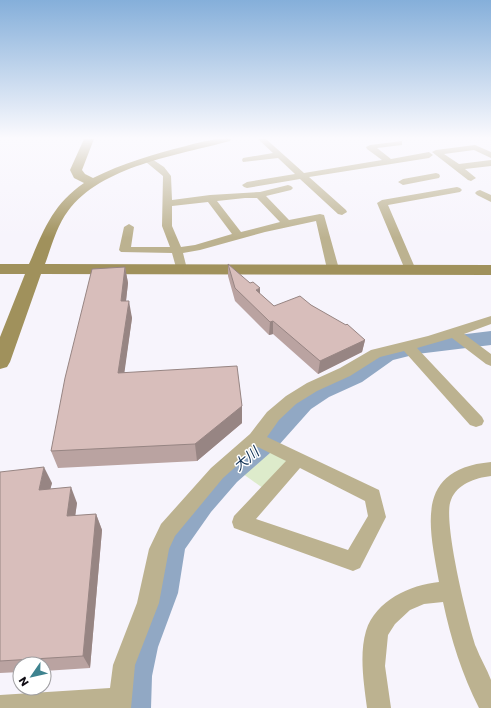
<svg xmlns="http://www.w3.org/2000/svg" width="491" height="708" font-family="Poppins,'Noto Sans JP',sans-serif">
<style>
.green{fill:#ddebcb}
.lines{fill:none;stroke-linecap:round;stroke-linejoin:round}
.river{fill:#91a8c4;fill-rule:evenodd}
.street{fill:#bcb290;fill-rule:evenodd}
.secondary{fill:#a0915c;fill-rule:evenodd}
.wall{fill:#baa3a1}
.shaded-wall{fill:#978583}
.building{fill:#d8bebb;stroke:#978583}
.labels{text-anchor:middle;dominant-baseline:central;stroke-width:3;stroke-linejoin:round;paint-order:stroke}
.near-water-label{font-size:14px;font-style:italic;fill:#0b2c51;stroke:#fff}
</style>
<rect width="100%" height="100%" fill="#f7f4fc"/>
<path class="green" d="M266,444L291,465L267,491L239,471Z"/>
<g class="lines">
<path class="river" d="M491,331V345L417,354L393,360L362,382L329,397L311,409L278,446L237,482L211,512L185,549L178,593L158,647L152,676L151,708H115L118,676L124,647L146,593L156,544L161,534L191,494L219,466L260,432L295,397L313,385L346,370L379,350L417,340Z"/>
<path class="street" d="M258,139H266L304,173L382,160L367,149L366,147L370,145L402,141V145L377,148L391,159L429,152L433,155L429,158L309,177L346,210L347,212L342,215L338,214L300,179L247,188L244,187L242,185L247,182L295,174L278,158L243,162L242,160L243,158L273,153Z
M475,145L491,152V158L474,150L444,154L459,164L491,160V166L465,169L476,178L471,181L468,180L432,152L436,150Z
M149,157L164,167L171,176L172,200L210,195L260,192L288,185L291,186L293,188L291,190L266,196L289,220L320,214L324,215L339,269L337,271H329L327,269L316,221L265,232L200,250L183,253L187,269L185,271H177L172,253L121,252L119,250L124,227L129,224L134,227L131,247H170L162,226L163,176L146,162L145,160ZM245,198H257L280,222L241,232L217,201ZM208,202L232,234L195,245L181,247L172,226V206Z
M436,173L439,174L440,176L439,178L403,185L398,182L403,179Z
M457,187L460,188L462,190L460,192L388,205L416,270L414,272H406L377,203L382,200Z
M480,190L491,195V202L477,195L475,193L477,191Z
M491,316V324L464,334L491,354V366L486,364L452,338L417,348L482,417L484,421L482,425L476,427L470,425L404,351L380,357L350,376L317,391L296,404L279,420L267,437L379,490L386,517L360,568L353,571L234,528L232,522L234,516L286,461L258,447L223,478L175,536L169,549L159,603L135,665L131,708H0V695L110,688L113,665L137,603L149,549L161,524L211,468L250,434L267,412L286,396L307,383L340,368L371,350L428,336ZM300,468L365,501L368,516L348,550L256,519Z
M491,462V476C475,478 457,484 451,500C442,519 468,624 476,647C480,658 487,669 491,680C491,688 491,700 491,708H479C462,674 451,640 443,602L424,604L410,610L395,624L388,635L385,666L391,708H367C364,684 359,655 366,631C376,600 410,585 439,582C429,526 414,469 491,462Z"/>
<path class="secondary" d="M84,139H94L82,170L85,174L93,178C123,163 154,154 186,146C201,142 216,138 231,139L230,141C178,155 101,166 68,211C57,225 51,248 45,264L491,265V275L41,274L10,362L7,367L0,369V337L25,274H0V264H29C44,230 52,205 84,183L74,178L70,170Z"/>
</g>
<path class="wall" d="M228,264L260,294L274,306L311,305L365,340L362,352L318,374L273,334L269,335L235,301L228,276Z
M125,267L128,283L126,301L132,318L124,372L242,406V423L197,461L58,468L51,451Z
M0,472L52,483L50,489L77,503L75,516L96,514L102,530L90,668L44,671V664H20V672L0,673Z"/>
<path class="shaded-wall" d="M125,267L128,283L124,318L121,301Z
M260,288V301L256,290Z
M129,301L132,318L122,390L118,373Z
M273,321V334L269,335L270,322Z
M365,340L362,352L318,374L320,361Z
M242,406V423L197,461L195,444Z
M44,467L52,483L46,506L39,490Z
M71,487L77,503L73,532L67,516Z
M96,514L102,530L90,668L83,656Z"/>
<path class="building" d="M228,264L250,283L253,282L260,288L256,290L274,306L300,296L311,305L346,325L347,324L365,340L320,361L273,321L270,322L235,288Z
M125,267L121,301H129L118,373L237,366L242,406L195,444L51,451L65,378L92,269Z
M44,467L39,490L71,487L67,516L96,514L83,656L0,661V472Z"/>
<linearGradient id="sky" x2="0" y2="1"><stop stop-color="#85afda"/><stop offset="0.58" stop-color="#fbfafe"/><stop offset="1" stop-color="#fbfafe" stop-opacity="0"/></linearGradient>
<rect width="491" height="238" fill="url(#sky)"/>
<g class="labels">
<g class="near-water-label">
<text transform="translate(246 459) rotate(-40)">大川</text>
</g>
</g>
<g transform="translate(32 676) rotate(236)"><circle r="19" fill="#ffffff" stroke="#9f9ea1"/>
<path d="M0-3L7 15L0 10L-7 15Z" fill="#3e838f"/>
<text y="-6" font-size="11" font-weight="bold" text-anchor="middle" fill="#100d14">N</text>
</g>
</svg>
